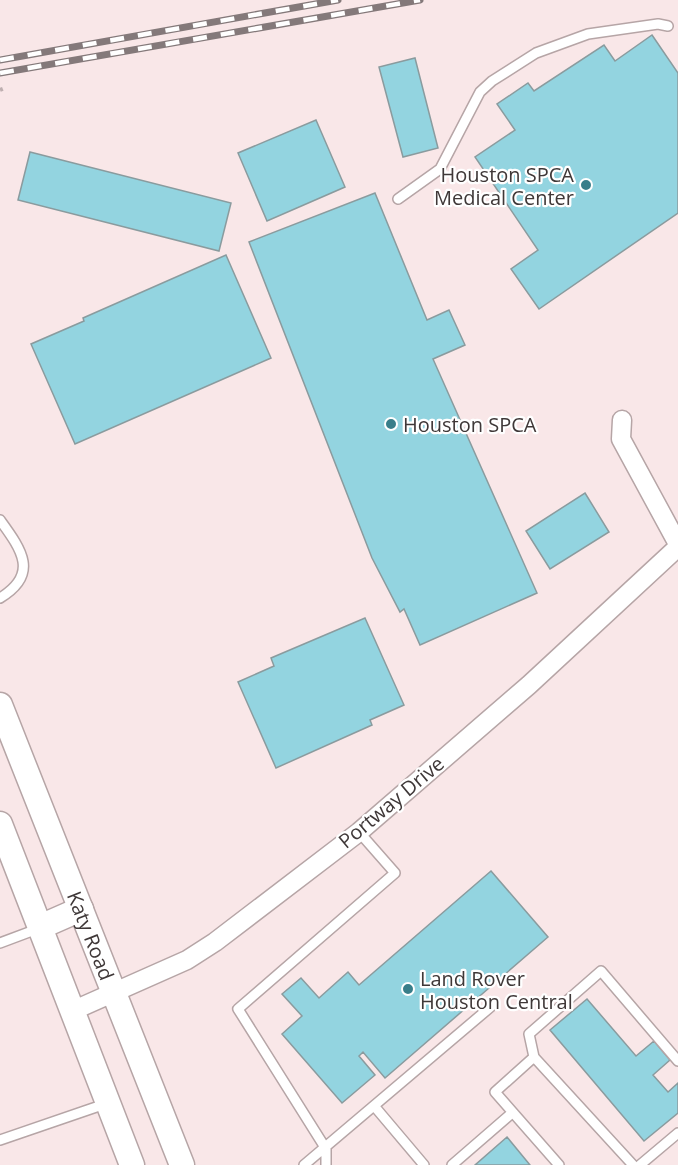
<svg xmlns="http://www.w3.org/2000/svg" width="678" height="1165" font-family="'Open Sans',sans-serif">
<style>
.building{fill:#93d4e0;stroke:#8a9b9e;stroke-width:1.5}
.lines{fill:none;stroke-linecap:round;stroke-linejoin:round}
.lane-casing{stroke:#b6a5a6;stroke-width:12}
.street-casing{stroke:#b6a5a6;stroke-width:21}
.secondary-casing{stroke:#b6a5a6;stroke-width:27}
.path{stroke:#beafb0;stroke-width:4;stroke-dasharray:3 3;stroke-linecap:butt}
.lane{stroke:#fff;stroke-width:9}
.street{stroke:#fff;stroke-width:18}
.secondary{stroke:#fff;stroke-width:24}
.rail-casing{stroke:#84797a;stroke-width:7}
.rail{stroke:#fff;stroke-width:4.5;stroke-dasharray:14;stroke-linecap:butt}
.poi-dot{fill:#387e8a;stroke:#fff;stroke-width:2}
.labels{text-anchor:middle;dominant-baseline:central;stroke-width:4.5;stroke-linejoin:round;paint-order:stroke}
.poi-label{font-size:20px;fill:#3f3838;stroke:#fff;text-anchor:start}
.street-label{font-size:20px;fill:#3f3838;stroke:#fff}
</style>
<rect width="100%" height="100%" fill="#f9e7e8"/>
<path class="building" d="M652,35L678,73V213L539,309L511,269L538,250L475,157L515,130L497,104L528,83L534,91L604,45L615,61Z
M415,58L438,148L403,157L379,67Z
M316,120L345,187L267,221L238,153Z
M30,152L231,203L219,251L18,200Z
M375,193L427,320L449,310L465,345L433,359L537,593L420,645L404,609L400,612L372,558L249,242Z
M226,255L271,358L75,444L31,344L84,321L83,318Z
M585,493L609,532L550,569L526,531Z
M365,618L404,705L370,720L372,725L276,768L238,682L274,666L271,658Z
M491,871L548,937L385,1078L363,1052L359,1056L375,1075L342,1103L282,1034L302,1016L282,994L301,978L319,998L348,972L359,985Z
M587,999L636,1056L654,1041L670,1060L653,1075L668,1092L678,1083V1113L644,1141L550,1030Z
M507,1137L530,1165H475Z"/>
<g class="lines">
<defs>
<path id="lane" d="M398,199L440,169L480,92L492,81L536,53L588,34L658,24L668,26
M0,520C21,549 40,574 0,598
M0,943L40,928
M534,1057L633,1165
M375,1107L424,1165
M0,1140L108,1103
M304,1165L494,1004
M326,1165V1149L238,1009L395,873L359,832
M452,1165L512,1113
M559,1165L495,1092L534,1057L529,1034L601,971L678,1061
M640,1165L678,1133"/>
<path id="street" d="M622,420L621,439L678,544
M72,1011L187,960L215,942L359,832L529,685L678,547"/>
<g id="secondary">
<path id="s1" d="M0,705L182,1165"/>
<path d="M0,824L132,1165"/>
<path d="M40,927L81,909"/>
</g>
</defs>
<use href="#lane" class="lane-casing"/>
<use href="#street" class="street-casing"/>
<use href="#secondary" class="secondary-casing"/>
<path class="path" d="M0,90L5,88"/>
<use href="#lane" class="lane"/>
<use href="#street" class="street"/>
<use href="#secondary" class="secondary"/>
<defs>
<path id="rail" d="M0,60L338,0
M0,73L420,0"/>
</defs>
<use href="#rail" class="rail-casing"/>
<use href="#rail" class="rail"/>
</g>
<g class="poi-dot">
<circle cx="586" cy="185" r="6"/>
<circle cx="391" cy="424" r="6"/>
<circle cx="408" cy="989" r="6"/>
</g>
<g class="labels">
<g class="poi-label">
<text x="574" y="174" text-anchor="end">Houston SPCA<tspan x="574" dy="23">Medical Center</tspan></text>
<text x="403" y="424">Houston SPCA</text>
<text x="420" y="978">Land Rover<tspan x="420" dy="23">Houston Central</tspan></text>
</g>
<g class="street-label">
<text transform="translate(391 802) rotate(-40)">Portway Drive</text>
<text stroke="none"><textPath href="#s1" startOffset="248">Katy Road</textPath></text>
</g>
</g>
</svg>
